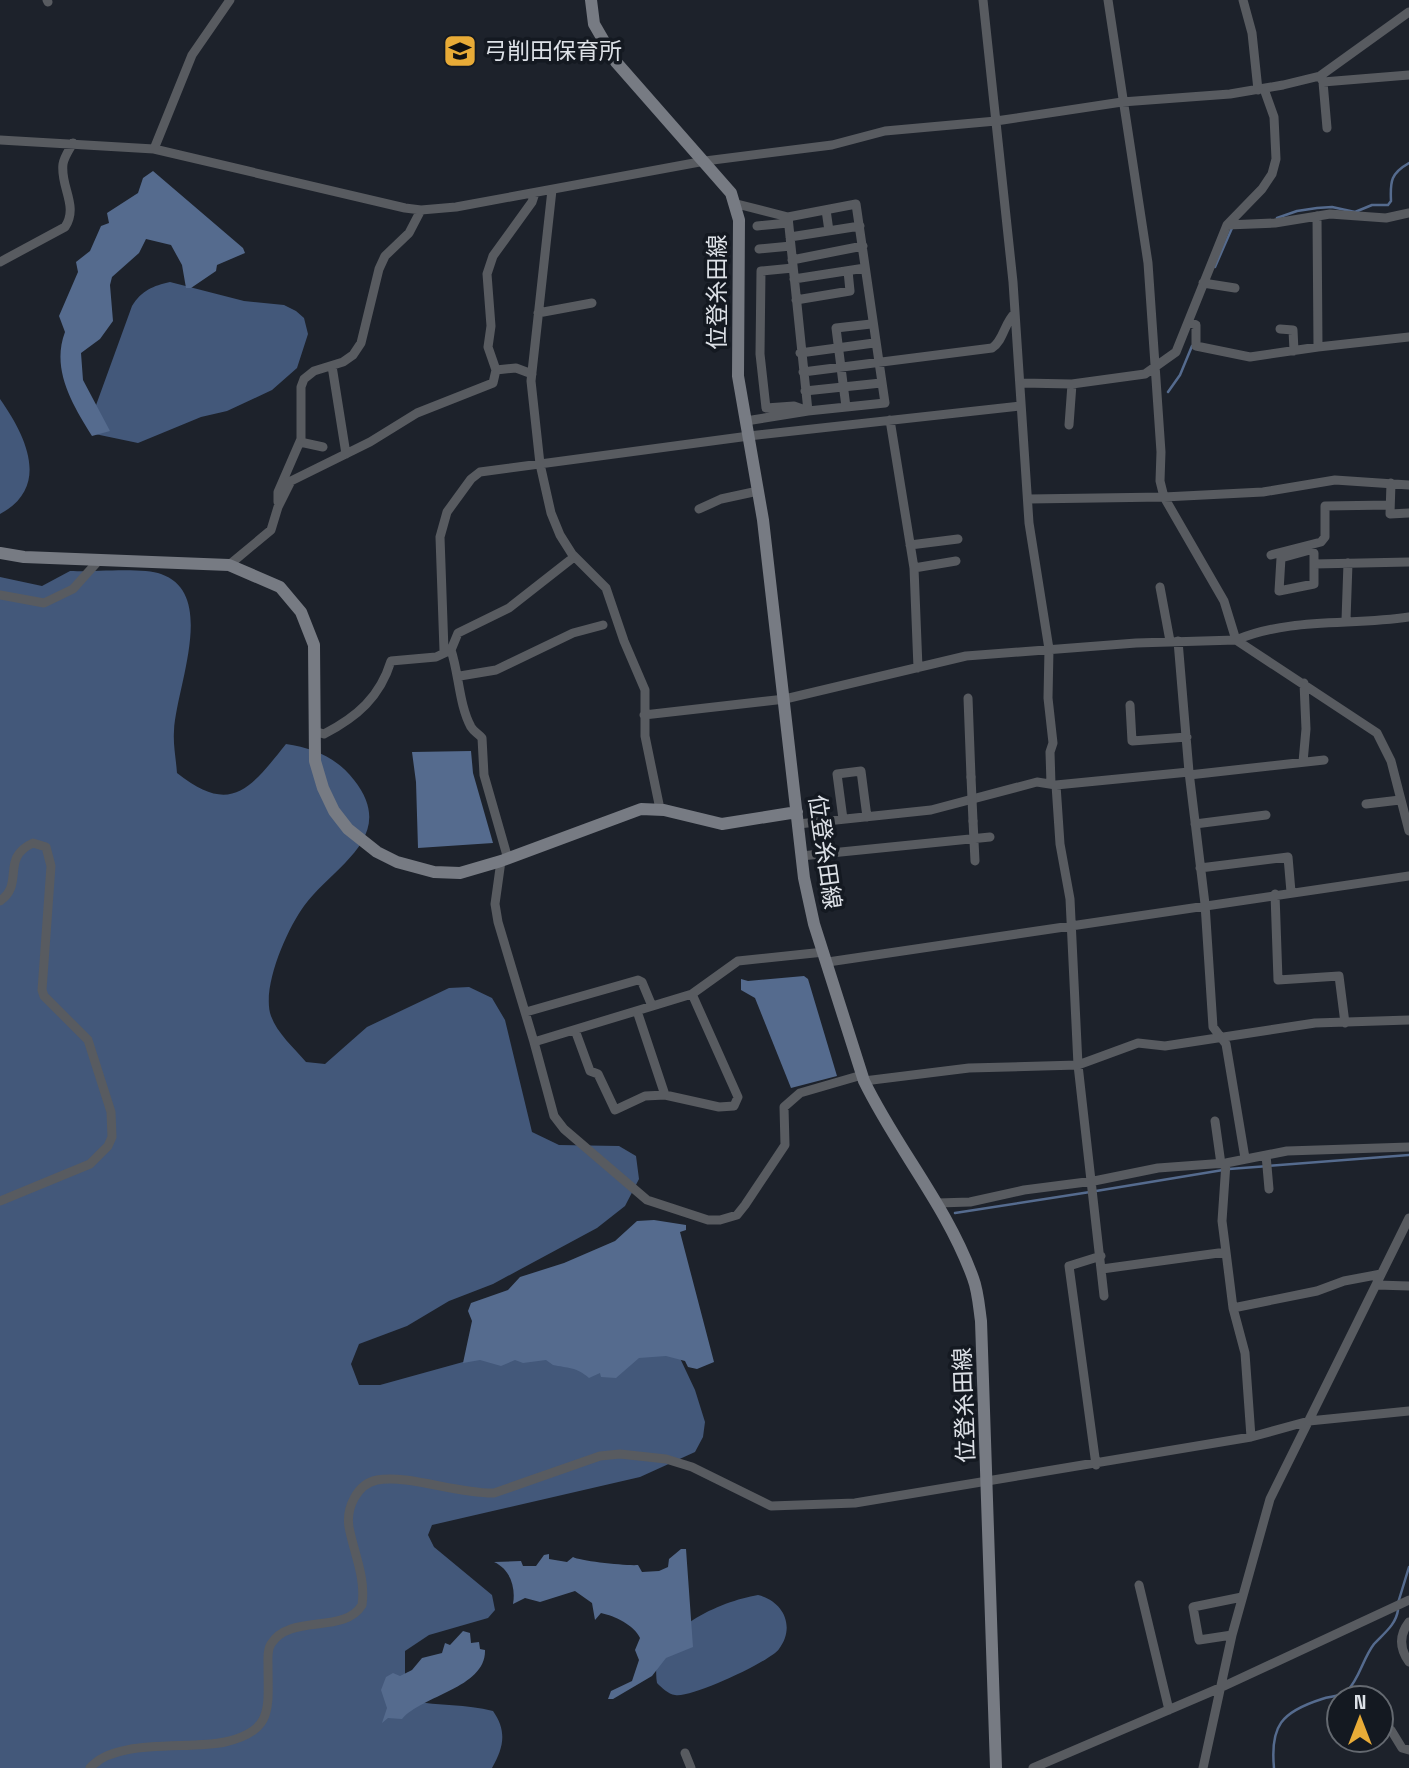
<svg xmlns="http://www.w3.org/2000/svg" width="1409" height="1768" font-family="'Space Grotesk','Noto Sans JP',sans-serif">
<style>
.forest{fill:#43587a}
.water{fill:#556b8e}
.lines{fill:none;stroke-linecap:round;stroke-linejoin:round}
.stream{stroke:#556b8e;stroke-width:2.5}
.street{stroke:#585b60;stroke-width:9}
.secondary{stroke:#777b83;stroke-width:12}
.street-bridge{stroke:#585b60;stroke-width:9}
.labels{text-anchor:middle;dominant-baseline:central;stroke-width:7;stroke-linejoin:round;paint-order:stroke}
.poi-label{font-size:23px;fill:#dde1e7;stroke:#141921;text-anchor:start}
.street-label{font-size:23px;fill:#dde1e7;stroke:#141921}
</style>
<rect width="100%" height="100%" fill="#1d222b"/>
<path class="forest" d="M170,282L244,301L284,305L296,311L304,318L308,334L297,368L272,390L227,411L201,417L138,443L95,434L91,419L132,306C142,290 153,286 170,282Z
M0,399C26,436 51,487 0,514Z
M70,571C92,572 144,567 161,574C218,594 176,687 174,731C173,745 176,759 177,773C231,816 250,789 286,744C314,748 337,758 354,780C399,837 333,866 304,906C287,929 261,988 271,1016C277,1033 294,1048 306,1062L325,1064L367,1027L449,988L469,987L492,998L505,1020L532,1132L559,1145L619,1146L636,1156L639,1179L625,1206L597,1228L493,1284L449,1301L407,1326L359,1344L351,1364L359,1385H380L514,1348L679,1356L695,1390L705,1422L703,1437L695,1452L640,1477L432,1525L428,1535L434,1547L492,1595L495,1610L488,1618L429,1635L405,1651V1681L412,1701C439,1706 466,1704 493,1711C507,1731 504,1747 492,1768H0V577L42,586Z
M758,1595C783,1601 796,1626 779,1649C771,1661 690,1699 675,1695C668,1694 662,1688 657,1683C648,1633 717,1602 758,1595Z"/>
<path class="water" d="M153,171L243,248L245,253L217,265L216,271L191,288H186L182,265L171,245L146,239L139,253L112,277L110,285L113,321L100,339L81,353L83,380L110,431L92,436C72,404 51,369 65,332L59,316L78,272L76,262L90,251L101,226L109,223L107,213L138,193L143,178Z
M471,751L473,773L493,843L418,848L416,782L412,752Z
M804,976L808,979L837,1076L791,1088L755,998L741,990V979L748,981Z
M654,1220L686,1225V1230L680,1232L714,1362L697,1369L688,1367L685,1361L666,1356L639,1358L616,1378L601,1377L600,1373L589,1378C577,1367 567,1368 553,1365L546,1360L523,1363L515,1360L501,1366L480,1360L463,1363L472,1321L468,1311L471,1303L508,1290L520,1277L564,1263L615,1241L637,1221Z
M681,1549H686L693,1647L666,1658L652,1676L613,1699H608L611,1691L632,1681L639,1660L635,1650L640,1638C634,1625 615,1616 601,1613L595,1620L592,1603L575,1591L540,1602L525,1598L513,1604C516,1587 510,1569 494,1562L521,1561L523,1566H536L544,1555L549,1554V1559L567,1562L573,1557C580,1561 626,1566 638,1565L642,1572L659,1571L668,1567L669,1559Z
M463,1631L470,1633L471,1643L479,1642L480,1649L485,1650C486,1688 422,1695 402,1719L388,1718L382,1723L387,1708L381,1690L386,1677L393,1673L400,1676L412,1670L422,1658L442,1653L445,1643L450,1645Z"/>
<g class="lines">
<path class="stream" d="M1277,218L1297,211L1317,208L1332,207L1355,212L1372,205H1388L1391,201C1390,181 1391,173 1409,163
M1215,267L1232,228
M1168,392L1180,375L1192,346
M1096,1191L1229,1169L1409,1155
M955,1213L1090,1192
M1398,1603L1409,1567
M1274,1768C1270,1726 1281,1712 1322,1699C1331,1696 1340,1697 1347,1691C1359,1680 1363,1658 1374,1644C1383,1634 1396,1625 1398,1610"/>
<path class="street" d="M47,0L48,2
M983,0L1013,282L1029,523L1049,649L1048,698L1053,743L1050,752L1051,784
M1108,0L1148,263L1161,452L1160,481L1164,497L1224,601L1236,640L1377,733L1391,761L1409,831
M1243,0L1252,33L1258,90
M1320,76L1323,82L1409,75
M1323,82L1327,128
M0,140L154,149L405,208L421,210L456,207L705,161L832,145L885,131L996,121L1122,102L1230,94L1283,85L1320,76L1409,12
M154,149L192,55L230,0
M552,190L531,381L540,464L551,513L560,535L572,554L606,588L624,641L645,690V736L660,809
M733,203L788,217L808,411L746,421
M826,210L829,231
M788,217L856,204L885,403L808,411L794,406L766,408L760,354L761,271L793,268
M1227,225L1275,223L1330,214L1386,218L1409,213
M757,226L788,223
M790,237L860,226
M759,249L791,246
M792,260L863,246
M0,262L65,227C79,206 60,187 63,164C64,157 69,150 73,143
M794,279L865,268
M1203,283L1235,288
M796,300L850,291L848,271
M538,313L592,303
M1189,322L1196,325V346L1250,357L1318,347L1317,216
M1280,329L1293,330L1294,351
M1318,347L1409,337
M800,353L874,343
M332,366L346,454
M496,370L516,368L532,374
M803,372L992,348C1004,340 1004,323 1015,313
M1022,383L1072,384L1145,374L1176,352L1227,225L1262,189L1272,174L1276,159L1274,117L1264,89
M805,391L881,383
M846,407L836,328L871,324
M890,420L914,568
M1069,425L1072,384
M300,442L323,447
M1391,483L1390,514L1409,513
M1029,499L1164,497L1263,492L1335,480L1409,485
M278,502V492L301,439V387L304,379L314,371L343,362L353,355L361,343L379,269L385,256L409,233L421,210
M699,509L721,499L758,491
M910,545L958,539
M1310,550L1314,553V584L1279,591L1281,558Z
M1271,555L1321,542L1325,537V506L1390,505
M1314,564L1409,562
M229,565L271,530L278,507L291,481L370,442L417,413L493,383L496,370L488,347L491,326L487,274L493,256L532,202L535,193
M1160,587L1170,641
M0,595L44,603L73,589L100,559
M1346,620L1348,563
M1178,641L1189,772L1205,904L1213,1027L1226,1044L1245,1158
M451,650L458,633L509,608L574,557
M444,651L440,537L447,512L471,479L480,472L749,436L1021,406
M918,668L914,568L956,561
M460,676L496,670L573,633L603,625
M968,698L971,777
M1130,705L1132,741L1187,737
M644,715L785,699L966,656L1136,643L1236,640C1291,617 1352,626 1409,617
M314,731L324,734C357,717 380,697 391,661L436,657L451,650C459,674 459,705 471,727C474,732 478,733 482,738L484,775L508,859
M1303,762L1306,729L1304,683
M1189,775L1324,760
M1056,785L1060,844L1070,899L1078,1065L1104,1296
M1366,804L1400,800
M843,819L837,774L861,771L867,817
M973,821L975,861
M798,824L931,810L1037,782L1056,785L1189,772
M1195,824L1266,815
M801,856L990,837
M501,861L495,904L498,922L534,1042L692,994L738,961L824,952
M1200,868L1288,857L1291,892
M1275,894L1278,980L1339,976L1345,1023
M0,901C25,884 0,858 33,843L46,847L51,866L42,990L44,996L88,1040L111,1112L112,1137L108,1146L90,1164L0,1201
M828,962L1409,876
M637,1011L665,1095L719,1107L734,1106L738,1097L692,994
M526,1012L638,980L642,982L652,1006
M575,1030L590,1071L598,1074L615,1110L645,1096L665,1095
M534,1042L554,1116L564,1129L647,1200L708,1220H720L737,1215L745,1205L785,1145L784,1107L800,1093L862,1075
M864,1081L969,1068L1078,1065L1138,1043L1165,1046L1315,1023L1409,1020
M1215,1121L1221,1164
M1266,1155L1269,1189
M938,1203L970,1202L1024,1190L1094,1181L1158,1168L1226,1163L1287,1151L1409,1147
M1226,1252L1233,1308L1245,1353L1251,1437
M1102,1269L1226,1252L1222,1221L1226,1163
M1377,1285L1409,1286
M1233,1308L1317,1291L1344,1281L1381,1274
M1096,1465L1069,1266L1101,1256
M1139,1585L1169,1710
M1409,1622C1399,1635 1399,1648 1409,1662
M1232,1635L1199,1640L1193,1607L1242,1597
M1391,1730L1402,1748L1409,1750
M685,1753L691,1768
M90,1768C115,1738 187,1750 225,1742C274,1731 268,1708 268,1665C268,1658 267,1650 271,1644C290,1613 344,1635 362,1605C366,1577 354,1554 349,1527C346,1508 357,1484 377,1480C407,1474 458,1494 494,1493L600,1456L620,1454L666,1459L692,1467L771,1506L855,1503L1251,1437L1309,1421L1409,1411
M1033,1768L1222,1687L1409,1600
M1203,1768L1232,1635L1270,1499L1409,1218"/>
<path class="secondary" d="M591,0L594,24L616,62L731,193L739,220L738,376L763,520L804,878L814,924L864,1081C897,1149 947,1206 973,1278C978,1291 979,1307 981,1321L996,1768
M0,553L24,557L229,565L280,587L301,612L314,645L315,761L323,788L334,811L348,829L377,852L397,862L434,872L460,873L501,861L641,809L664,810L722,824L797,812"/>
<path class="street-bridge" d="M971,777L973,821"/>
</g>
<defs>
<symbol id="school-square" viewBox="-11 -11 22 22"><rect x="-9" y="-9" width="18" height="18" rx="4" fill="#e8ab37" stroke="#141921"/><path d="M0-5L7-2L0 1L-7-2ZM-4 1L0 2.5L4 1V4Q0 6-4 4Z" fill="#111"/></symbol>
</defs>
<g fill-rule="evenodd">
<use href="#school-square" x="441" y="32" width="38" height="38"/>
</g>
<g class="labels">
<g class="poi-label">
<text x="484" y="51">弓削田保育所</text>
</g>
<g class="street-label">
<text transform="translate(717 292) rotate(-90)">位登糸田線</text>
<text transform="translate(825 852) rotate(82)">位登糸田線</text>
<text transform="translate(964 1405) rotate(-92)">位登糸田線</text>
</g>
</g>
<g transform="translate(1360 1719)"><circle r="33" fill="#141921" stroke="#646970" stroke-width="2"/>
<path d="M0-5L12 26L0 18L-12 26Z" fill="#e8ab37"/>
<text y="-10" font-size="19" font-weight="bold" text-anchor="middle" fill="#dde1e7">N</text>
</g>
</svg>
